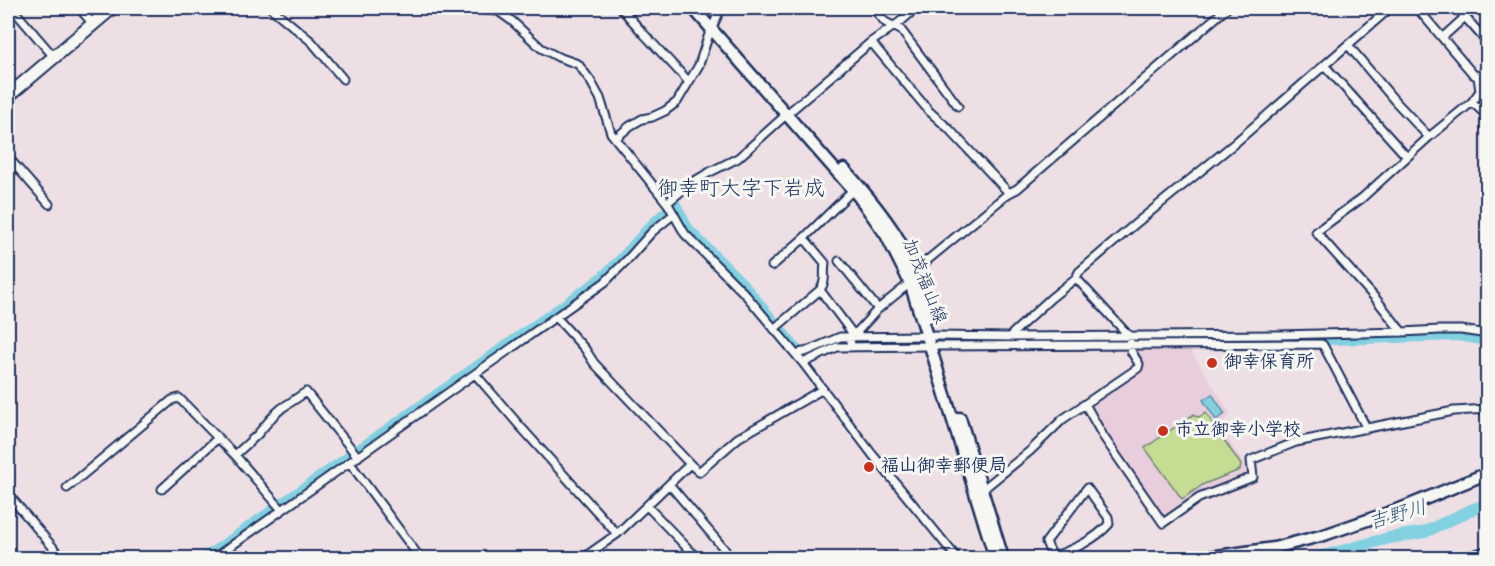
<svg xmlns="http://www.w3.org/2000/svg" width="1495" height="566" font-family="Dekko,'Klee One',sans-serif">
<style>
.built{fill:#e8cedc}
.green{fill:#c5dd93;stroke:#708678;stroke-width:1.5}
.water{fill:#82d0e0;stroke:#5990ac;stroke-width:1.5}
.lines{fill:none;stroke-linecap:round;stroke-linejoin:round}
.river{stroke:#82d0e0;stroke-width:12}
.minor-casing{stroke:#1b2f5e;stroke-width:11}
.secondary-casing{stroke:#1b2f5e;stroke-width:15}
.trunk-casing{stroke:#1b2f5e;stroke-width:16}
.minor{stroke:#f6f6f2;stroke-width:7}
.secondary{stroke:#f6f6f2;stroke-width:10}
.trunk{stroke:#f6f6f2;stroke-width:12}
.poi-dot{fill:#c8321e;stroke:#f6f6f2;stroke-width:2}
.labels{text-anchor:middle;dominant-baseline:central;stroke-width:6;stroke-linejoin:round;paint-order:stroke}
.street-label{font-size:18px;fill:#1b2f5e;stroke:#f6f6f2}
.poi-label{font-size:18px;font-weight:bold;fill:#1b2f5e;stroke:#f6f6f2;text-anchor:start}
.water-label{font-size:20px;font-style:italic;fill:#35577e;stroke:#f6f6f2}
.quarter-label{font-size:21px;fill:#1b2f5e;stroke:#f6f6f2}
</style>
<rect width="100%" height="100%" fill="#eedfe5"/>
<filter id="ink" filterUnits="userSpaceOnUse"><feTurbulence type="fractalNoise" baseFrequency=".0167" numOctaves="2"/><feDisplacementMap in="SourceGraphic" scale="12" xChannelSelector="R" yChannelSelector="G"/><feConvolveMatrix kernelMatrix="1 2 1 2 8 2 1 2 1" color-interpolation-filters="sRGB"/></filter>
<g filter="url(#ink)">
<path class="built" d="M1189,348L1231,414L1219,427L1250,471L1249,476L1210,490L1199,491L1166,517H1160L1107,439L1108,435L1089,409L1090,405L1138,372L1133,349Z"/>
<path class="green" d="M1206,413L1241,465L1240,470L1204,484L1182,499L1145,448L1194,414L1195,416L1199,417Z"/>
<path class="water" d="M1212,394L1225,414L1216,420L1203,400Z"/>
<g class="lines">
<path class="river" d="M673,201L688,230L743,285L802,357H807L840,342L847,341L1299,340L1458,335L1488,340
M206,558L592,286C606,275 619,263 631,249C645,233 657,218 675,206
M1316,558L1389,538L1425,532L1471,510L1488,504"/>
<defs>
<path id="minor" d="M12,8L54,57
M79,8L93,24
M271,8L312,42L343,79
M464,8L498,11L512,21L541,48L558,57L578,64L590,80L600,98L611,133L668,204L685,234L745,294L803,363L872,454L957,558
M621,8L643,33L689,82
M873,8L885,22L901,30L958,106
M1457,8L1488,43
M1443,37L1465,17
M871,42L929,111L949,129L1009,193
M1348,45L1395,101L1429,137
M1325,66L1407,157
M1478,77L1488,69
M1472,102L1484,113L1488,119
M616,138L630,126L642,119L652,117L665,111L677,102L699,65L708,37L721,8
M8,157L49,204
M667,203L691,183L710,172L738,158L787,114L871,42L900,22L916,8
M839,261L878,309L858,331L853,334
M772,266L804,238
M820,290L853,334L850,337L851,347
M878,309L910,283L913,272L1009,193L1017,189L1227,8
M556,317L585,349L594,363L690,464
M774,329L820,290C827,280 823,275 825,263L804,238L854,189
M1402,332L1376,299L1316,232L1362,198L1429,137L1472,102L1480,91L1478,77L1473,74L1417,8
M934,336L1012,337L1278,335L1402,332L1440,330H1461L1488,334
M1012,337L1013,333L1051,298L1076,278L1079,272L1134,225L1235,143L1390,8
M937,346L1321,344L1323,345L1367,429
M797,356L802,352H805L840,337L927,336
M803,363L837,347L930,346
M475,374L519,425L617,534
M1085,404L1103,436L1163,523L1199,498L1253,477L1251,460L1296,442L1454,411L1488,409
M235,455L257,435L274,415L282,408L306,392L358,457
M350,463L420,558
M669,484L725,550L720,558
M67,488L172,400L179,398L218,438L235,455L282,510
M162,489L218,438
M982,490L1030,451L1063,419L1138,368L1139,364L1131,351L1129,336L1076,278
M8,494L62,558
M647,506L697,558
M1053,557C1073,549 1094,541 1109,524L1108,517L1087,488L1046,542L1053,558
M214,558L605,282L627,260L652,232L674,214
M586,558L590,553L617,534L690,464L699,472L738,438L823,389
M1464,558L1488,550"/>
<path id="secondary" d="M693,8L859,197L886,235L910,283L927,336L995,558
M844,169C862,189 881,211 896,235C911,261 920,289 929,317
M960,418L1003,558
M1203,558L1274,548L1324,535L1405,507L1488,473"/>
<path id="trunk" d="M8,96L112,8"/>
</defs>
<use href="#minor" class="minor-casing"/>
<use href="#secondary" class="secondary-casing"/>
<use href="#trunk" class="trunk-casing"/>
<use href="#minor" class="minor"/>
<use href="#secondary" class="secondary"/>
<use href="#trunk" class="trunk"/>
</g>
</g>
<g class="poi-dot">
<circle cx="1212" cy="363" r="6"/>
<circle cx="1163" cy="431" r="6"/>
<circle cx="869" cy="467" r="6"/>
</g>
<g class="labels">
<g class="street-label">
<text transform="translate(923 282) rotate(68)">加茂福山線</text>
</g>
<g class="poi-label">
<text x="1224" y="363">御幸保育所</text>
<text x="1175" y="431">市立御幸小学校</text>
<text x="881" y="467">福山御幸郵便局</text>
</g>
<g class="water-label">
<text transform="translate(1398 517) rotate(-16)">吉野川</text>
</g>
<g class="quarter-label">
<text x="741" y="191">御幸町大字下岩成</text>
</g>
</g>
<rect width="1495" height="566" fill="none" stroke="#f6f6f2" stroke-width="30"/>
<rect x="15" y="15" width="1465" height="536" fill="none" stroke="#1b2f5e" stroke-width="2" filter="url(#ink)"/>
</svg>
